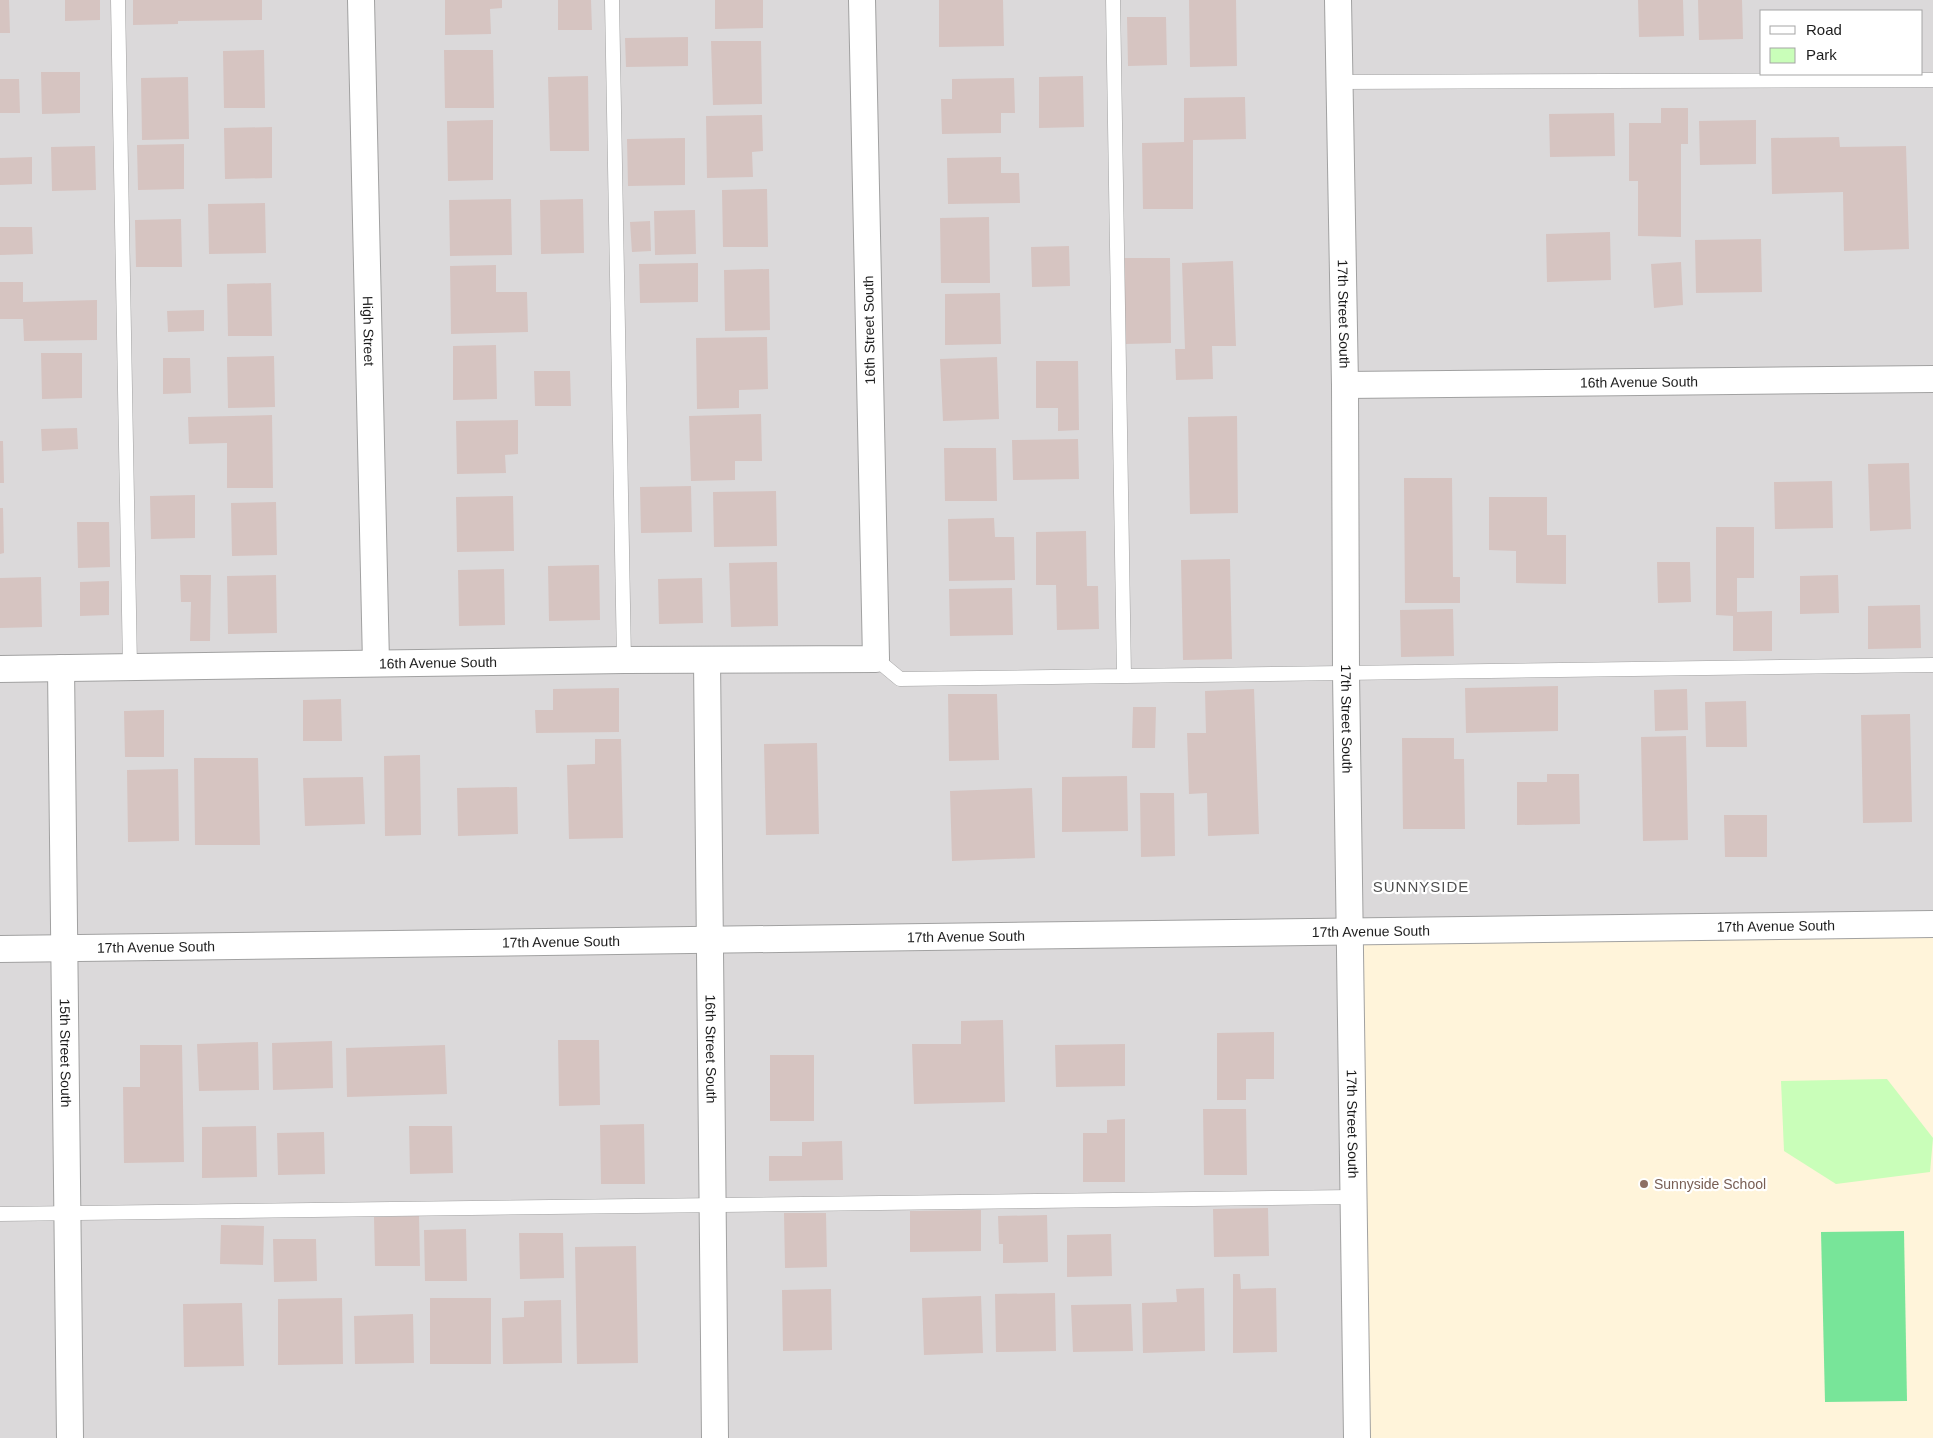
<svg xmlns="http://www.w3.org/2000/svg" width="1933" height="1438" font-family="Helvetica,sans-serif">
<style>
.residential{fill:#dbd9da;fill-rule:evenodd}
.education{fill:#fff4da}
.park{fill:#c9feb9}
.pitch{fill:#78e599}
.building{fill:#d6c4c1}
.lines{fill:none;stroke-linecap:round;stroke-linejoin:round}
.lane-casing{stroke:#a1a1a1;stroke-width:15}
.street-casing{stroke:#a1a1a1;stroke-width:28}
.lane{stroke:#fff;stroke-width:14}
.street{stroke:#fff;stroke-width:26}
.education-dot{fill:#8d6e63;stroke:#fff;stroke-width:2}
.labels{text-anchor:middle;dominant-baseline:central;stroke-width:4.5;stroke-linejoin:round;paint-order:stroke}
.street-label{font-size:14px;fill:#1d1d1d;stroke:#fff}
.education-label{font-size:14px;fill:#785e54;stroke:#fff;text-anchor:start}
.neighbourhood-label{font-size:15px;letter-spacing:1px;fill:#505050;stroke:#fff}
</style>
<rect width="100%" height="100%" fill="#efe6e1"/>
<path class="residential" d="M0,0H1933V924L1357,1438H0ZM1762,11H1922V74H1762Z"/>
<path class="education" d="M1933,925V1438H1358L1351,931Z"/>
<path class="park" d="M1887,1079L1933,1138L1930,1172L1836,1184L1784,1151L1781,1081Z"/>
<path class="pitch" d="M1904,1231L1907,1401L1825,1402L1821,1232Z"/>
<path class="building" d="M0,0H9L10,33H0Z
M65,0H100V20L65,21Z
M133,0H262V20L178,21V24L133,25Z
M445,0H502V8L490,9L491,34L445,35Z
M558,0H591L592,30H558Z
M715,0H763V28L715,29Z
M939,0H1003L1004,46L939,47Z
M1189,0H1236L1237,66L1190,67Z
M1638,0H1683L1684,36L1639,37Z
M1698,0H1742L1743,39L1699,40Z
M1127,17H1166L1167,65L1128,66Z
M688,37V66L626,67L625,38Z
M711,41H761L762,104L713,105Z
M264,50L265,108H224L223,51Z
M444,50H493L494,108H445Z
M41,72H80V113L42,114Z
M588,76L589,151H550L548,77Z
M1083,76L1084,127L1039,128V77Z
M188,77L189,139L142,140L141,78Z
M1014,78L1015,113H1001V133L942,134L941,99H952V79Z
M0,79H19L20,113H0Z
M1245,97L1246,139L1193,140V209H1143L1142,143L1184,142V98Z
M1661,108H1688V144H1681V237L1638,236V181H1629V123H1661Z
M1614,113L1615,156L1550,157L1549,114Z
M762,115L763,151L752,152L753,177L707,178L706,116Z
M493,120V180L448,181L447,121Z
M1756,120V164L1700,165L1699,121Z
M272,127V178L225,179L224,128Z
M1839,137L1840,147L1906,146L1909,249L1844,251L1843,192L1772,194L1771,138Z
M685,138V185L628,186L627,139Z
M184,144V189L138,190L137,145Z
M95,146L96,190L52,191L51,147Z
M32,157V184L0,185V158Z
M1001,157V173H1019L1020,203L948,204L947,158Z
M767,189L768,247H723L722,190Z
M511,199L512,255L450,256L449,200Z
M583,199L584,253L541,254L540,200Z
M265,203L266,253L209,254L208,204Z
M695,210L696,254L655,255L654,211Z
M989,217L990,283H941L940,218Z
M181,219L182,267H136L135,220Z
M650,221L651,251L632,252L630,222Z
M0,227H32L33,254L0,255Z
M1610,232L1611,280L1547,282L1546,234Z
M1761,239L1762,292L1696,293L1695,240Z
M1069,246L1070,286L1032,287L1031,247Z
M1124,258H1170L1171,343L1125,344Z
M1233,261L1236,346H1212L1213,379L1176,380L1175,349H1185L1182,263Z
M1681,262L1683,305L1654,308L1651,264Z
M698,263V302L640,303L639,264Z
M496,265V292H527L528,332L451,334L450,266Z
M769,269L770,330L725,331L724,270Z
M0,282H23V302L97,300V340L24,341L23,319H0Z
M271,283L272,336H228L227,284Z
M1000,293L1001,344L945,345V294Z
M204,310V331L168,332L167,311Z
M767,337L768,389L739,390V408L697,409L696,338Z
M496,345L497,399L453,400V346Z
M41,353H82V398L42,399Z
M274,356L275,407L228,408L227,357Z
M997,357L999,419L943,421L940,359Z
M163,358H190L191,393L163,394Z
M1036,361H1078L1079,430L1058,431V408H1036Z
M534,371H570L571,406H535Z
M761,414L762,461H735V480L691,481L689,416Z
M272,415L273,488H227V443L189,444L188,417Z
M1237,416L1238,513L1190,514L1188,417Z
M518,420V454L505,455L506,473L457,474L456,421Z
M77,428L78,449L42,451L41,429Z
M1078,439L1079,479L1013,480L1012,440Z
M0,441H3L4,483H0Z
M944,448H996L997,501H945Z
M1909,463L1911,529L1870,531L1868,464Z
M1404,478H1452L1453,577H1460V603H1405Z
M1832,481L1833,528L1775,529L1774,482Z
M691,486L692,532L641,533L640,487Z
M776,491L777,546L714,547L713,492Z
M195,495V538L151,539L150,496Z
M513,496L514,551L457,552L456,497Z
M1489,497H1547V535H1566V584L1516,583V551L1489,550Z
M276,502L277,555L232,556L231,503Z
M0,508H3L4,553L0,554Z
M994,518L995,537H1014L1015,580L949,581L948,519Z
M77,522H109L110,567L78,568Z
M1716,527H1754V578H1737V612L1772,611V651H1733V616L1716,615Z
M1086,531L1087,586H1098L1099,629L1057,630L1056,585H1036V532Z
M1230,559L1232,659L1183,660L1181,560Z
M777,562L778,626L731,627L729,563Z
M1657,562H1690L1691,602L1658,603Z
M599,565L600,620L549,621L548,566Z
M504,569L505,625L459,626L458,570Z
M180,575H211L210,641H190L191,602H181Z
M276,575L277,633L228,634L227,576Z
M1838,575L1839,613L1800,614V576Z
M41,577L42,627L0,628V578Z
M702,578L703,623L659,624L658,579Z
M109,581V615L80,616V582Z
M1012,588L1013,635L950,636L949,589Z
M1920,605L1921,648L1868,649V606Z
M1453,609L1454,656L1401,657L1400,610Z
M1558,686V731L1466,733L1465,688Z
M619,688V732L536,733L535,710H553V689Z
M1254,689L1259,834L1208,836L1207,793L1189,794L1187,733H1206L1205,691Z
M1687,689L1688,730L1655,731L1654,690Z
M948,694H997L999,760L949,761Z
M341,699L342,741H303V700Z
M1746,701L1747,747H1706L1705,702Z
M1133,707H1156L1155,748H1132Z
M164,710V757H125L124,711Z
M1910,714L1912,822L1863,823L1861,715Z
M1686,736L1688,840L1643,841L1641,737Z
M1402,738H1454V759H1464L1465,829H1403Z
M595,739H621L623,838L569,839L567,765L595,764Z
M817,743L819,834L766,835L764,744Z
M420,755L421,835L385,836L384,756Z
M194,758H258L260,845H195Z
M178,769L179,841L128,842L127,770Z
M1547,774H1579L1580,824L1517,825V782H1547Z
M1127,776L1128,831L1062,832V777Z
M363,777L365,824L305,826L303,778Z
M517,787L518,834L458,836L457,788Z
M1032,788L1035,858L952,861L950,791Z
M1140,793H1174L1175,856L1141,857Z
M1724,815H1767V857H1725Z
M1003,1020L1005,1102L914,1104L912,1044H961V1021Z
M1274,1032V1079H1246V1100H1217V1033Z
M558,1040H599L600,1105L559,1106Z
M332,1041L333,1088L273,1090L272,1043Z
M258,1042L259,1090L199,1091L197,1044Z
M1125,1044V1086L1056,1087L1055,1045Z
M140,1045H182L184,1162L124,1163L123,1087H140Z
M445,1045L447,1094L347,1097L346,1048Z
M770,1055H814V1121H770Z
M1203,1109H1246L1247,1175H1204Z
M1125,1119V1182H1083V1133H1107V1120Z
M644,1124L645,1184H601L600,1125Z
M256,1126L257,1177L202,1178V1127Z
M409,1126H452L453,1173L410,1174Z
M324,1132L325,1174L278,1175L277,1133Z
M842,1141L843,1180L769,1181V1156H802V1142Z
M1268,1208L1269,1256L1214,1257L1213,1209Z
M981,1210V1251L910,1252V1211Z
M784,1213H826L827,1267L785,1268Z
M1047,1215L1048,1262L1003,1263V1244H999L998,1216Z
M419,1216L420,1266H375L374,1217Z
M221,1225L264,1226L263,1265L220,1264Z
M466,1229L467,1281H425L424,1230Z
M519,1233H563L564,1278L520,1279Z
M1111,1234L1112,1276L1067,1277V1235Z
M273,1239H316L317,1281L274,1282Z
M636,1246L638,1363L577,1364L575,1247Z
M1233,1274H1240L1241,1289L1276,1288L1277,1352L1233,1353Z
M1204,1288L1205,1351L1143,1353L1142,1303L1177,1302L1176,1289Z
M831,1289L832,1350L783,1351L782,1290Z
M1055,1293L1056,1351L996,1352L995,1294Z
M981,1296L983,1353L924,1355L922,1298Z
M342,1298L343,1364L278,1365V1299Z
M430,1298H491V1364H430Z
M561,1300L562,1363L503,1364L502,1318L524,1317V1301Z
M242,1303L244,1366L184,1367L183,1304Z
M1131,1304L1133,1351L1073,1352L1071,1305Z
M413,1314L414,1363L355,1364L354,1316Z"/>
<g class="lines">
<defs>
<path id="lane" d="M118,0L130,667
M612,0L624,660
M1113,0L1124,676
M1338,82L1933,80
M876,659L900,679L1933,665
M0,1214L1353,1197"/>
<g id="street">
<path id="s1" d="M361,0L376,663"/>
<path id="s2" d="M1338,0L1345,385L1346,673L1357,1438"/>
<path id="s3" d="M1345,385L1933,379"/>
<path id="s4" d="M707,660L715,1438"/>
<path id="s5" d="M61,668L70,1438"/>
<path id="s6" d="M0,669L624,660L876,659L862,0"/>
<path id="s7" d="M0,949L1933,924"/>
</g>
</defs>
<use href="#lane" class="lane-casing"/>
<use href="#street" class="street-casing"/>
<use href="#lane" class="lane"/>
<use href="#street" class="street"/>
</g>
<circle class="education-dot" cx="1644" cy="1184" r="5"/>
<g class="labels">
<g class="street-label">
<text stroke="none"><textPath href="#s2" startOffset="314">17th Street South</textPath></text>
<text transform="translate(869 330) rotate(-91)">16th Street South</text>
<text stroke="none"><textPath href="#s1" startOffset="331">High Street</textPath></text>
<text stroke="none"><textPath href="#s3" startOffset="294">16th Avenue South</textPath></text>
<text stroke="none"><textPath href="#s6" startOffset="438">16th Avenue South</textPath></text>
<text stroke="none"><textPath href="#s2" startOffset="719">17th Street South</textPath></text>
<text stroke="none"><textPath href="#s7" startOffset="1776">17th Avenue South</textPath></text>
<text stroke="none"><textPath href="#s7" startOffset="1371">17th Avenue South</textPath></text>
<text stroke="none"><textPath href="#s7" startOffset="966">17th Avenue South</textPath></text>
<text stroke="none"><textPath href="#s7" startOffset="561">17th Avenue South</textPath></text>
<text stroke="none"><textPath href="#s7" startOffset="156">17th Avenue South</textPath></text>
<text stroke="none"><textPath href="#s4" startOffset="389">16th Street South</textPath></text>
<text stroke="none"><textPath href="#s5" startOffset="385">15th Street South</textPath></text>
<text stroke="none"><textPath href="#s2" startOffset="1124">17th Street South</textPath></text>
</g>
<g class="education-label">
<text x="1654" y="1184">Sunnyside School</text>
</g>
<g class="neighbourhood-label">
<text x="1421" y="886">SUNNYSIDE</text>
</g>
</g>
<rect x="1760" y="10" width="162" height="65" fill="#ffffff" stroke="#a5a5a5"/>
<rect x="1770" y="26" width="25" height="8" fill="#ffffff" stroke="#a5a5a5"/>
<text x="1806" y="35" font-size="15" fill="#1d1d1d">Road</text>
<rect x="1770" y="48" width="25" height="15" fill="#c9feb9" stroke="#a5a5a5"/>
<text x="1806" y="60" font-size="15" fill="#1d1d1d">Park</text>
</svg>
